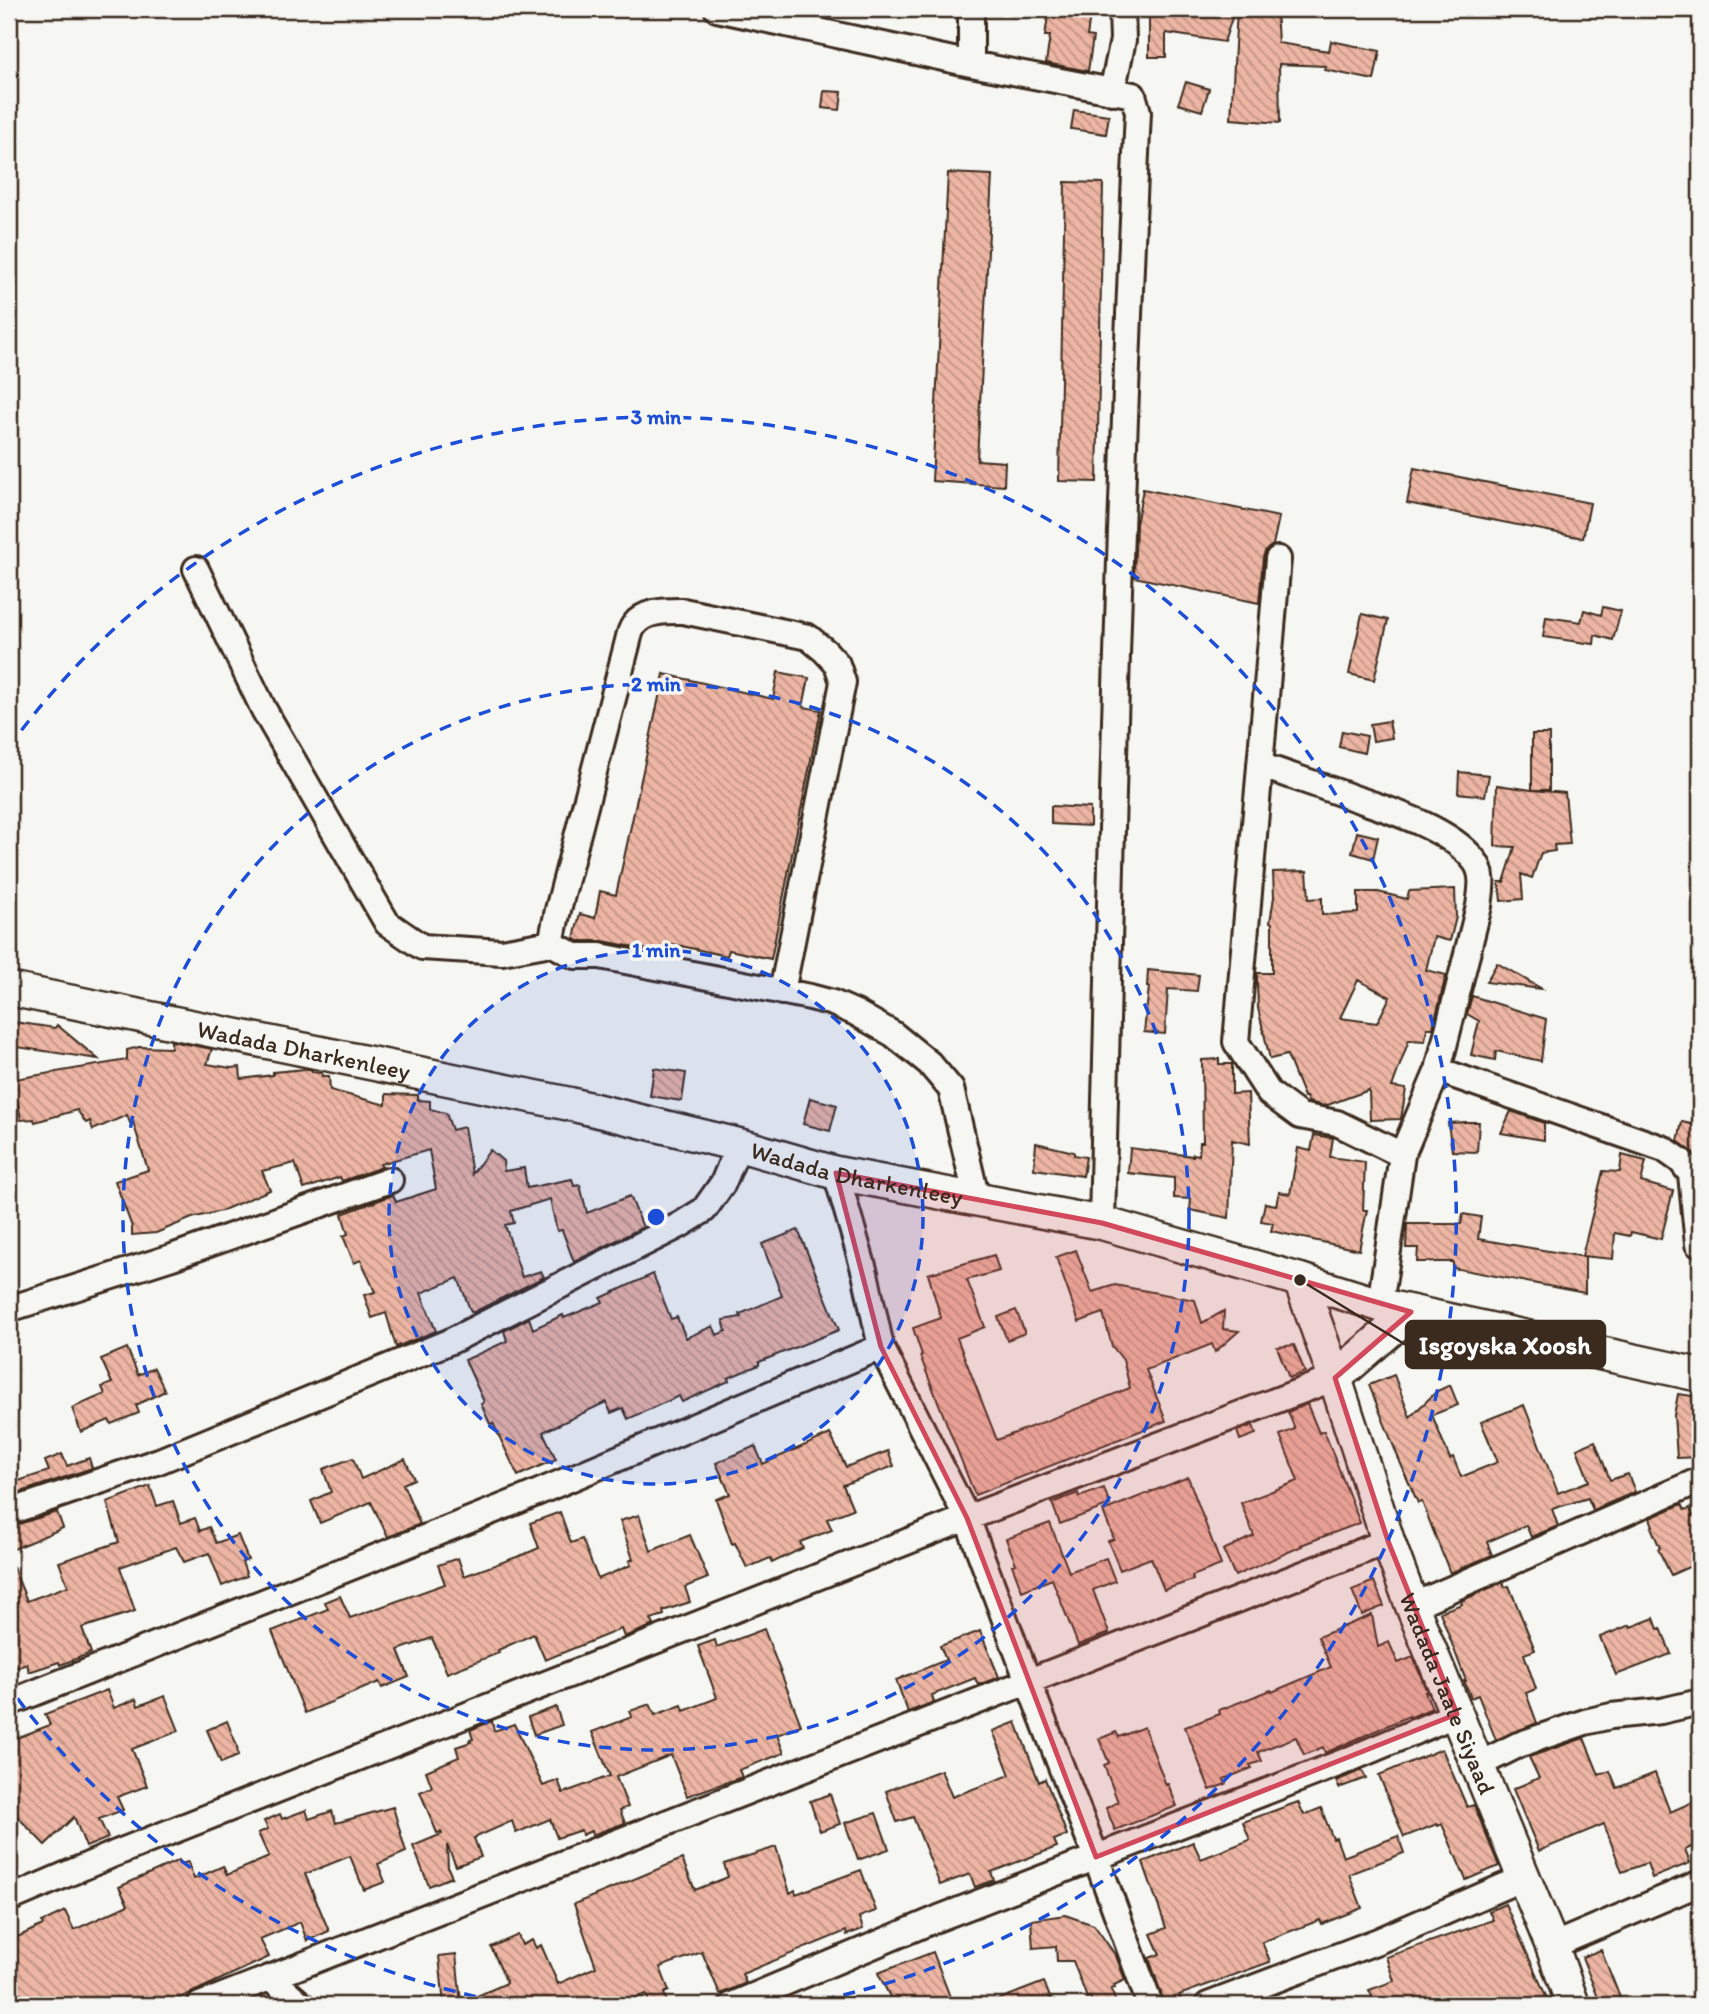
<svg xmlns="http://www.w3.org/2000/svg" width="1709" height="2014" font-family="Itim,sans-serif">
<style>
.building{fill:url(#building-back-hatch);stroke:#3b2a1e;stroke-width:2;fill-rule:evenodd}
.lines{fill:none;stroke-linecap:round;stroke-linejoin:round}
.minor-casing{stroke:#3b2a1e;stroke-width:30}
.major-casing{stroke:#3b2a1e;stroke-width:37}
.minor{stroke:#f6f6f2;stroke-width:24}
.major{stroke:#f6f6f2;stroke-width:32}
.marked{fill:#d1495b;fill-opacity:0.2;stroke:#d1495b;stroke-width:5;stroke-linejoin:round}
.ring{fill:none;stroke:#1d4ed8;stroke-width:3.5;stroke-dasharray:12 9}
.labels{text-anchor:middle;dominant-baseline:central;stroke-width:7;stroke-linejoin:round;paint-order:stroke}
.street-label{font-size:24px;fill:#3b2a1e;stroke:#f6f6f2}
.centre{fill:#1d4ed8;stroke:#f6f6f2;stroke-width:3.5}
.ring-label{font-size:21px;text-anchor:middle;font-weight:bold;fill:#1d4ed8;stroke:#f6f6f2;stroke-width:7;stroke-linejoin:round;paint-order:stroke}
.leader{fill:none;stroke:#3b2a1e;stroke-width:2.5}
.callout-dot{fill:#3b2a1e;stroke:#f6f6f2;stroke-width:2.5}
.callout{fill:#3b2a1e;stroke:#3b2a1e;stroke-width:2.5}
.callout-label{font-size:26px;text-anchor:middle;font-weight:bold;fill:#fff}
</style>
<defs>
<pattern id="building-back-hatch" width="6" height="6" patternUnits="userSpaceOnUse" patternTransform="scale(1.75)"><rect width="6" height="6" fill="#edb5a3"/><path d="M-1 5l2 2M0 0l6 6M5-1l2 2" fill="none" stroke="#c19384"/></pattern>
</defs>
<rect width="100%" height="100%" fill="#f6f6f2"/>
<filter id="ink" filterUnits="userSpaceOnUse"><feTurbulence type="fractalNoise" baseFrequency=".0143" numOctaves="2"/><feDisplacementMap in="SourceGraphic" scale="14" xChannelSelector="R" yChannelSelector="G"/><feConvolveMatrix kernelMatrix="1 2 1 2 8 2 1 2 1" color-interpolation-filters="sRGB"/></filter>
<g filter="url(#ink)">
<path class="building" d="M1049,9H1091L1087,36L1093,37L1088,71L1046,63L1050,36H1045Z
M1149,9H1235L1224,42L1166,33V57H1149Z
M1237,9H1276L1278,43L1329,51L1331,41L1380,51L1374,80L1325,70L1326,66L1279,64L1280,123L1231,119Z
M1186,82L1209,89L1202,111L1178,104Z
M824,91L842,92L840,110L822,108Z
M1074,110L1109,115L1106,134L1071,129Z
M948,173L992,175L977,460L1005,462L1004,486L932,481Z
M1065,182L1103,183L1097,482L1059,481Z
M1414,468L1590,503L1583,538L1407,503Z
M1143,489L1279,517L1273,545L1266,550L1263,557L1259,603L1134,577L1136,524Z
M1603,607L1621,611L1613,640L1595,635L1594,644L1543,637L1546,617L1581,622L1584,610L1601,615Z
M1362,614L1388,620L1374,680L1349,674Z
M778,672L809,678L803,707L821,710L771,959L729,950L727,956L672,944L670,954L603,941H579L574,938L580,914L595,918L600,891L616,895L664,674L773,699Z
M1389,721L1392,738L1373,741L1370,724Z
M1342,731L1367,736L1364,753L1339,747Z
M1532,734H1549V790H1533L1565,793L1570,844L1554,845L1555,851L1541,853L1532,878L1521,874L1523,899L1501,901L1499,882H1504L1515,847L1495,846L1497,785L1532,790Z
M1459,772L1489,775L1485,796L1458,793Z
M1051,806L1090,808V826L1051,824Z
M1357,832L1378,837L1373,859L1352,853Z
M1307,871L1309,899L1322,898V915L1358,913V892H1378L1407,899L1409,891L1455,889L1456,917L1450,941L1434,937L1426,970L1446,975L1433,1028H1427L1425,1041L1409,1040L1392,1087L1406,1089L1401,1119L1370,1120L1369,1090L1325,1106L1308,1102L1306,1097H1304L1287,1055L1270,1059L1258,1008L1257,982V973H1272V923L1270,922L1274,897L1273,872ZM1358,980L1390,997L1377,1023L1340,1018Z
M1497,963L1542,989H1541L1486,982Z
M1148,970L1199,975L1197,991L1168,989L1165,1034L1144,1032L1149,987H1147Z
M1472,996L1546,1019L1541,1061L1496,1051L1495,1060L1471,1055L1479,1021L1467,1014Z
M14,1022L55,1028L57,1025L98,1059L10,1046Z
M171,1041L212,1049L207,1064L231,1068L240,1067L241,1079L273,1075V1072L306,1069L312,1070V1072L322,1073V1076H329L330,1090L386,1105V1094L418,1095V1100L430,1101V1109L446,1113L452,1130L464,1127L472,1174L490,1150L503,1161L504,1171L524,1168L527,1188L572,1179L574,1186L580,1185L587,1213L630,1196L643,1227L574,1262L562,1230L557,1231L550,1199L511,1211L514,1223L505,1225L522,1277L541,1271L544,1277L474,1312H471L458,1278L421,1293L436,1331L396,1347L386,1313L372,1318L364,1295L375,1292L361,1260L354,1263L343,1236L348,1234L342,1214L393,1195L396,1202L436,1189L429,1150L380,1164L382,1167L342,1181L340,1177L304,1189L295,1163L262,1171L270,1190L221,1211L192,1218L156,1233L132,1235V1227L115,1181L148,1170L133,1122L130,1123L127,1115L93,1130L90,1121L86,1123L77,1110L35,1122L34,1119L21,1120L18,1103L9,1104V1080L127,1060V1050L139,1047L171,1048Z
M1219,1059V1064H1232V1094L1248,1093L1250,1144L1232,1140L1229,1218L1190,1210L1191,1199L1174,1198V1178L1128,1173L1130,1148L1193,1156V1154L1199,1155L1200,1142H1203L1202,1060Z
M654,1068L686,1073L682,1101L650,1096Z
M810,1098L837,1105L830,1131L803,1124Z
M1511,1111L1544,1123V1140L1501,1133Z
M1466,1122H1479L1477,1152L1452,1151L1448,1123Z
M1682,1122L1700,1126V1158L1678,1141Z
M1314,1135L1333,1138L1330,1157L1365,1162L1363,1210H1367L1359,1250L1271,1231L1273,1223L1261,1221L1265,1203L1276,1205L1279,1192L1290,1194L1298,1148L1311,1151Z
M1036,1143L1074,1152V1155L1086,1157L1083,1176L1034,1169Z
M1622,1155L1646,1161L1641,1182L1673,1191L1661,1239L1631,1232L1630,1236L1615,1233L1613,1259L1582,1256L1603,1171L1620,1172Z
M1463,1214L1481,1217L1478,1239L1585,1257V1293L1453,1268V1262H1417L1418,1248H1406L1407,1224H1461Z
M798,1230L839,1330L759,1362V1365L728,1378L729,1381L682,1402L679,1396L628,1419L623,1408L611,1413L606,1402L543,1432L556,1459L518,1476L493,1423L490,1424L481,1404L484,1402L465,1360L507,1341L504,1331L529,1318L533,1329L563,1315L564,1318L603,1302L601,1298L653,1274L671,1319L677,1317L686,1338L713,1326L717,1335L726,1331L723,1320L741,1317L740,1314L782,1296L762,1244Z
M1076,1250L1092,1292L1115,1285L1195,1300L1202,1323L1224,1311L1223,1329L1239,1331L1215,1352L1212,1344L1146,1370L1166,1421L975,1495L920,1356L922,1355L913,1328L941,1318L928,1274L994,1255L999,1271L967,1280L985,1327L957,1338L997,1440L1130,1388L1123,1360L1112,1346L1103,1313L1079,1322L1056,1257Z
M1016,1310L1025,1333L1007,1340L998,1317Z
M1294,1345L1305,1372L1289,1378L1277,1347Z
M127,1348L138,1375L154,1368L165,1391L136,1405L139,1413L111,1424L109,1420L81,1432L72,1408L105,1394L102,1387L112,1383L101,1359Z
M1394,1375L1410,1417L1437,1391L1450,1385L1458,1405L1432,1415L1450,1459L1453,1457L1461,1477L1498,1462L1481,1422L1524,1405L1558,1493L1589,1481L1577,1449L1595,1441L1610,1480L1628,1474L1635,1492L1593,1510L1588,1498L1552,1509L1558,1526L1531,1537L1526,1525L1487,1542L1492,1555L1450,1573L1422,1502L1418,1503L1405,1474L1369,1385Z
M1678,1394L1700,1397V1457L1677,1458L1674,1415Z
M1307,1404L1319,1433L1324,1431L1360,1523L1301,1545L1302,1546L1235,1576L1223,1550L1254,1536L1241,1503L1298,1481L1280,1435L1295,1429L1288,1412Z
M1253,1425L1256,1434L1240,1440L1237,1431Z
M830,1434L846,1467L888,1451L894,1466L843,1485L853,1509L827,1519L832,1530L800,1542L803,1548L772,1563L770,1558L747,1568L735,1543L732,1544L716,1499L730,1494L716,1463L755,1446L763,1464Z
M62,1454L67,1466L89,1458L92,1468L9,1496V1484L49,1471L45,1461Z
M353,1458L361,1479L405,1459L414,1479L403,1484L420,1524L388,1537L371,1502L320,1523L311,1501L331,1492L323,1469Z
M1188,1477L1221,1565L1192,1576L1193,1580L1164,1590L1151,1558L1120,1570L1108,1541L1114,1539L1103,1511Z
M150,1486L157,1506L173,1501L181,1523L195,1518L200,1531L209,1527L216,1543L238,1535L248,1560L242,1562L247,1576L222,1586L209,1553L184,1562L176,1547L120,1567L135,1611L82,1628L91,1653L60,1665L59,1662L29,1672L27,1664L9,1670V1558L27,1601L68,1586L59,1562L119,1542L107,1502Z
M1104,1488L1110,1505L1060,1524L1052,1503L1078,1493L1079,1497Z
M1682,1504L1685,1510L1690,1508L1693,1516L1700,1513V1562L1671,1575L1658,1549L1660,1548L1651,1527L1653,1526L1650,1518Z
M57,1512L63,1528L9,1551V1527Z
M560,1512L571,1543L582,1539L598,1579L631,1565L629,1561L633,1559L620,1521L639,1515L651,1551L690,1535L708,1578L685,1587L690,1602L663,1611L664,1615L651,1619L654,1625L624,1637L621,1629L545,1660L534,1634L498,1650L499,1653L447,1673L432,1638L398,1650L409,1677L382,1688L379,1682L305,1713L272,1631L328,1609L325,1602L340,1596L350,1618L445,1584L438,1565L458,1558L464,1576L525,1554L539,1548L530,1523Z
M1050,1523L1069,1572L1106,1558L1115,1581L1093,1590L1109,1633L1078,1645L1052,1579L1022,1591L1012,1565L1016,1564L1006,1539Z
M1374,1581L1384,1606L1362,1615L1352,1590Z
M1503,1582L1505,1587L1509,1586L1535,1650L1524,1654L1536,1689L1526,1693L1537,1723L1496,1740L1478,1695L1471,1698L1464,1681H1466L1440,1612L1462,1604L1461,1601Z
M1372,1615L1378,1647L1389,1642L1398,1663L1413,1657L1427,1692H1425L1432,1708L1409,1718V1716L1325,1753L1323,1747L1304,1755L1296,1737L1258,1752L1262,1761L1250,1765L1252,1768L1224,1779L1226,1784L1210,1790L1185,1727L1220,1714L1219,1710L1271,1690L1272,1692L1331,1667L1318,1637Z
M1654,1618L1658,1629L1661,1628L1671,1654L1616,1675L1600,1637L1630,1625L1631,1627Z
M764,1629L801,1725L777,1735L784,1753L739,1770L742,1777L687,1796L671,1755L616,1777L628,1807L620,1810L625,1823L592,1835L591,1831L582,1835L581,1830L557,1838L550,1819L516,1833L512,1821L474,1838L481,1857L456,1866L447,1845L448,1868L452,1877L429,1886L413,1846L442,1834L441,1832L437,1833L420,1792L432,1787L426,1771L459,1757L456,1747L471,1742L470,1740L473,1739L470,1730L492,1721L494,1731L514,1724L543,1786L558,1780L563,1793L610,1776L592,1732L632,1717L630,1711L650,1704L655,1715L682,1705L684,1711L717,1698L698,1646L715,1640L717,1647Z
M980,1631L999,1677L978,1685L975,1678L932,1695L934,1702L908,1712L896,1680L946,1660L940,1646Z
M107,1690L114,1708L136,1699L138,1706L165,1696L179,1731L132,1749L147,1786L117,1797L123,1810L99,1819L108,1838L86,1847L74,1817L45,1845L9,1808V1741L50,1725L45,1714Z
M556,1707L562,1725L534,1735L528,1717Z
M227,1721L237,1746L238,1756L221,1763L207,1730Z
M1016,1722L1039,1782L1045,1779L1067,1835L1054,1840L1057,1847L991,1872L994,1880L975,1887L970,1874L940,1885L913,1817L897,1822L886,1791L941,1770L952,1797L1010,1775L993,1731Z
M1144,1727L1166,1785L1168,1784L1177,1806L1115,1830L1106,1808L1118,1802L1104,1765L1109,1763L1099,1739L1116,1732L1119,1737Z
M1584,1738L1599,1775L1610,1771L1617,1788L1655,1773L1670,1812L1700,1799V1843L1685,1850L1690,1863L1652,1878L1647,1863L1622,1872L1604,1824L1539,1851L1513,1789L1539,1778L1529,1757Z
M1442,1749L1467,1807L1474,1805L1499,1866L1466,1880L1442,1824L1438,1826L1437,1824L1404,1837L1379,1775Z
M1362,1770L1366,1778L1339,1788L1336,1781Z
M830,1794L840,1824L820,1831L810,1801Z
M1298,1802L1304,1815L1321,1808L1333,1839L1336,1838L1343,1857L1398,1836L1404,1853L1349,1874L1362,1908L1322,1924L1320,1920L1262,1942L1270,1962L1179,1995L1181,1999L1165,2005L1149,1958L1160,1954L1151,1934L1166,1928L1143,1862L1193,1842L1201,1859L1250,1840L1243,1822Z
M393,1807L406,1852L378,1864L385,1882L364,1890L350,1856L305,1874L329,1931L307,1941L300,1922L260,1939L269,1957L165,2005H28L21,1994L9,2000V1941L43,1925L42,1922L65,1911L74,1930L128,1905L119,1887L179,1860L181,1864L188,1862L194,1879L223,1866L227,1875L269,1857L258,1833L268,1829L264,1821L280,1814L282,1819L306,1810L309,1819L332,1811L336,1823Z
M876,1813L889,1849L858,1860L845,1823Z
M776,1847L790,1893L795,1890L796,1894L861,1870L876,1911L859,1917L863,1929L847,1935L846,1931L742,1974L746,1983L720,1994L702,1952L660,1967L669,1991L664,1993L668,2005H650L646,1994L617,2005H444L439,1956L456,1954L461,2003L507,1983L491,1947L518,1935L522,1945L532,1940L536,1948L541,1945L558,1984L596,1967L574,1904L682,1859L695,1890L728,1877L724,1864Z
M1505,1904L1550,2005H1376L1369,1990L1394,1981L1386,1957L1493,1920L1489,1911Z
M1065,1915L1094,1925L1116,1956L1125,1980L1114,1985L1115,1988L1111,1989L1117,2005H1093L1090,1997L1087,1998L1073,1961H1057L1056,1946L1033,1948L1031,1920Z
M1601,1950L1623,2005H1601L1582,1957Z
M933,1952L953,2005H894L878,1973Z
M1044,1982L1053,2005H987V2004Z"/>
<g class="lines">
<defs>
<path id="minor" d="M717,9L971,64L1133,95L1138,112C1120,482 1111,852 1102,1223
M971,64V9
M1112,92L1123,40L1122,9
M1278,559L1236,1042L1269,1093L1300,1116L1337,1123L1402,1155
M196,569L264,710L387,923L422,947L502,952L551,943L575,956H600L810,997L833,1003L856,1013L893,1034L929,1063L951,1089L977,1200
M1260,765C1291,776 1321,786 1351,797C1389,810 1449,828 1474,860C1485,873 1481,890 1479,906L1438,1070L1402,1155L1380,1305
M551,943L558,910L628,641C629,636 631,629 634,625C645,610 667,611 683,611L808,637L825,651L837,664L843,682L782,992
M1438,1070L1664,1149L1681,1161L1691,1174L1698,1244
M836,1173L865,1273L881,1347L967,1518L1028,1681L1096,1857L1150,2005
M9,1309L172,1257L390,1180
M9,1512L159,1461L451,1341L680,1225L704,1210L723,1183L739,1145
M1412,1606L1700,1480
M9,1703L520,1500L881,1347
M1478,1765L1518,1745L1585,1722L1611,1716L1661,1711L1700,1702
M9,1899L114,1854L967,1518L1335,1378
M1552,1946L1700,1883
M271,1978L302,2005
M200,2005L1388,1541
M732,2005L939,1918L1343,1762L1457,1714
M1208,2005L1378,1941L1523,1878"/>
<g id="major">
<path id="s1" d="M9,989L570,1104L739,1145L836,1173L1102,1223L1300,1280L1380,1305L1700,1375"/>
<path id="s2" d="M1300,1280L1335,1378L1388,1541L1412,1606L1552,1946L1573,2005"/>
<path d="M1335,1378L1411,1312"/>
</g>
</defs>
<use href="#minor" class="minor-casing"/>
<use href="#major" class="major-casing"/>
<use href="#minor" class="minor"/>
<use href="#major" class="major"/>
</g>
</g>
<path class="marked" d="M836,1173L1102,1223L1411,1312L1335,1378L1388,1541L1457,1714L1096,1857L967,1518L881,1347Z"/>
<circle cx="656" cy="1217" r="267" fill="#1d4ed8" fill-opacity=".12"/>
<g class="ring">
<circle cx="656" cy="1217" r="267"/>
<circle cx="656" cy="1217" r="533"/>
<path d="M517 2005A800 800 0 0 1 9 1687M9 747A800 800 0 1 1 795 2005"/>
</g>
<g class="labels">
<g class="street-label">
<text stroke="none"><textPath href="#s1" startOffset="301">Wadada Dharkenleey</textPath></text>
<text stroke="none"><textPath href="#s1" startOffset="868">Wadada Dharkenleey</textPath></text>
<text stroke="none"><textPath href="#s2" startOffset="439">Wadada Jaale Siyaad</textPath></text>
</g>
</g>
<circle cx="656" cy="1217" r="10" class="centre"/>
<g class="ring-label">
<text x="656" y="424">3 min</text>
<text x="656" y="691">2 min</text>
<text x="656" y="957">1 min</text>
</g>
<path class="leader" d="M1300 1280L1406 1345"/>
<circle class="callout-dot" cx="1300" cy="1280" r="7"/>
<rect class="callout" x="1406" y="1321" width="199" height="47" rx="7"/>
<g class="callout-label">
<text x="1505" y="1354">Isgoyska Xoosh</text>
</g>
<rect width="1709" height="2014" fill="none" stroke="#f6f6f2" stroke-width="35"/>
<rect x="18" y="18" width="1674" height="1979" fill="none" stroke="#3b2a1e" stroke-width="2.5" filter="url(#ink)"/>
</svg>
